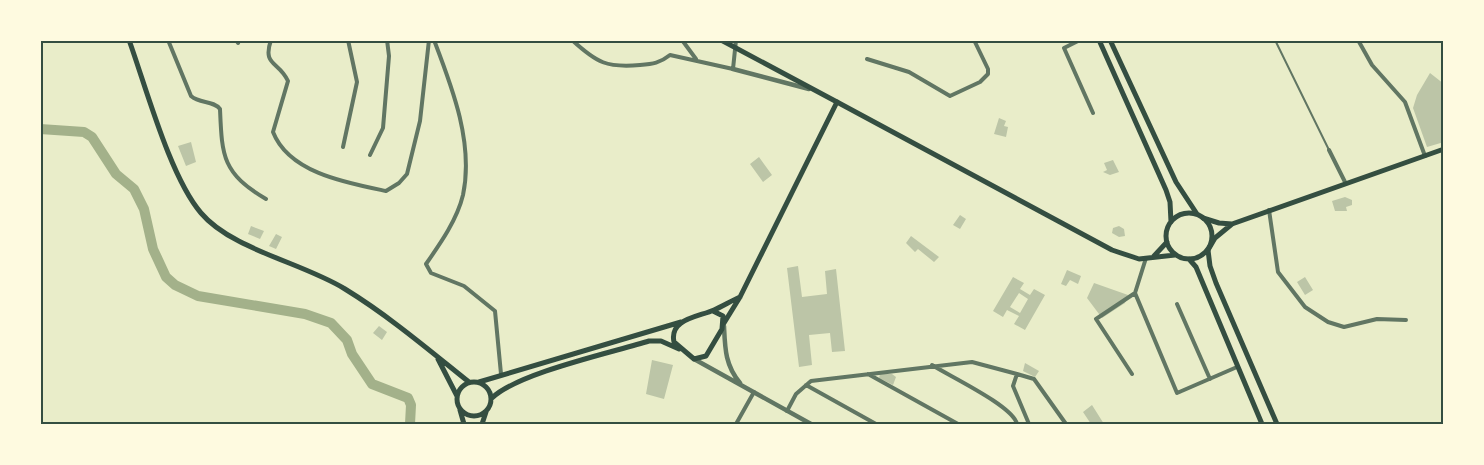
<svg xmlns="http://www.w3.org/2000/svg" width="1484" height="465" font-family="'Sofia Sans Condensed',sans-serif">
<style>
.lines{fill:none;stroke-linecap:round;stroke-linejoin:round}
.river{stroke:#a3b18a;stroke-width:10}
.building{fill:#bcc5a7;fill-rule:evenodd}
.pedestrian{stroke:#617663;stroke-width:2}
.minor{stroke:#617663;stroke-width:4}
.tertiary{stroke:#617663;stroke-width:4.5}
.secondary{stroke:#344e41;stroke-width:5}
.primary{stroke:#344e41;stroke-width:5}
.neatline{fill:none;stroke:#344e41;stroke-width:2}
</style>
<rect width="100%" height="100%" fill="#e9edc9"/>
<g class="lines">
<path class="river" d="M40,129L84,132L92,137L116,174L134,189L144,209L153,249L166,277L175,285L198,296L305,314L331,323L347,340L352,354L372,384L408,398L411,405L410,424"/>
</g>
<path class="building" d="M1430,73L1444,84V142L1427,147L1413,108L1417,95Z
M999,118L1006,121L1004,126L1008,127L1006,137L994,134Z
M191,142L196,162L186,166L178,146Z
M759,157L772,175L763,182L750,164Z
M1113,160L1119,172L1110,175L1103,172L1107,170L1104,163Z
M1345,197L1352,200V205L1346,207L1347,211H1335L1332,201Z
M960,215L966,219L960,229L953,225Z
M251,226L264,231L260,239L248,234Z
M1119,226L1124,229L1125,236L1119,237L1112,233L1113,228Z
M276,234L282,237L276,249L269,246Z
M911,236L939,257L934,262L918,249L915,252L906,243Z
M798,266L802,297L827,294L825,271L836,269L845,351L832,352L830,333L809,335L812,365L799,367L787,268Z
M1067,270L1081,276L1078,284L1070,280L1066,286L1061,284Z
M1013,277L1024,283L1020,289L1030,295L1034,289L1045,295L1025,330L1014,324L1019,316L1007,310L1003,317L993,311ZM1019,293L1028,299L1020,313L1010,307Z
M1305,277L1313,290L1305,295L1297,282Z
M1094,283L1128,295L1125,303L1102,318L1087,298Z
M379,326L387,332L382,340L373,333Z
M652,360L673,365L664,399L646,394Z
M1025,363L1039,371L1035,377L1023,371Z
M880,374H892L896,377L893,385L879,378Z
M1092,405L1104,424H1091L1083,412Z"/>
<g class="lines">
<path class="pedestrian" d="M1275,40L1329,150"/>
<path class="minor" d="M168,40L191,96C200,104 213,100 220,109C222,156 222,173 266,199
M236,40L238,43
M271,40C262,66 279,61 288,81L273,132C289,173 347,183 386,191L399,183L407,174L420,121L429,40
M434,40C452,87 474,143 463,195C457,220 440,244 426,264L431,273L464,286L495,311L501,374
M572,40C597,63 607,68 640,65C653,64 660,63 670,55L733,69L736,40
M682,40L696,59
M1080,40L1064,48L1093,113
M1358,40L1372,65L1405,102L1425,156
M867,59L909,72L950,96L980,82L988,74V69L974,40
M343,147L357,82L348,40
M1329,150L1345,182
M370,155L383,128L389,56L387,40
M1269,210L1278,272L1305,307L1328,322L1344,327L1377,319L1406,320
M1135,293L1177,393L1237,367
M1177,304L1210,379
M932,365C951,377 1013,406 1017,424
M868,374L958,424
M1017,374L1034,379L1066,424
M1132,374L1096,319L1135,293L1146,258
M806,385L876,424
M787,411L796,394L811,381L972,362L1017,374L1013,386L1029,424
M736,424L754,392"/>
<path class="tertiary" d="M733,69L809,89
M724,326C725,348 725,365 740,383
M694,359L811,424"/>
<path class="secondary" d="M721,40L837,102
M1203,218L1219,223L1232,224
M1208,250L1215,238L1232,224L1444,149"/>
<path class="primary" d="M129,40C146,87 170,177 201,213C231,249 303,263 345,289C389,316 429,350 469,382
M1099,40L1166,190L1170,202L1171,222
M1110,40L1176,182L1197,214
M1166 236a23 23 0 1 1 46 0a23 23 0 1 1-46 0Z
M1208,250L1210,266L1216,283L1277,424
M1154,256L1167,242
M1189,259L1196,267L1262,424
M713,311L723,316L722,329L706,356L694,359L674,342C669,319 698,317 714,310C723,306 731,301 740,297
M724,323L740,297L837,102L1112,250L1139,259L1175,255
M438,359L457,396
M479,382L681,322
M457 399a17 17 0 1 1 34 0a17 17 0 1 1-34 0Z
M492,398C518,373 610,353 649,341H661L679,349
M460,410L464,424
M482,424L486,412"/>
</g>
<rect width="1484" height="465" fill="none" stroke="#fefae0" stroke-width="84"/>
<rect x="42" y="42" width="1400" height="381" class="neatline"/>
</svg>
